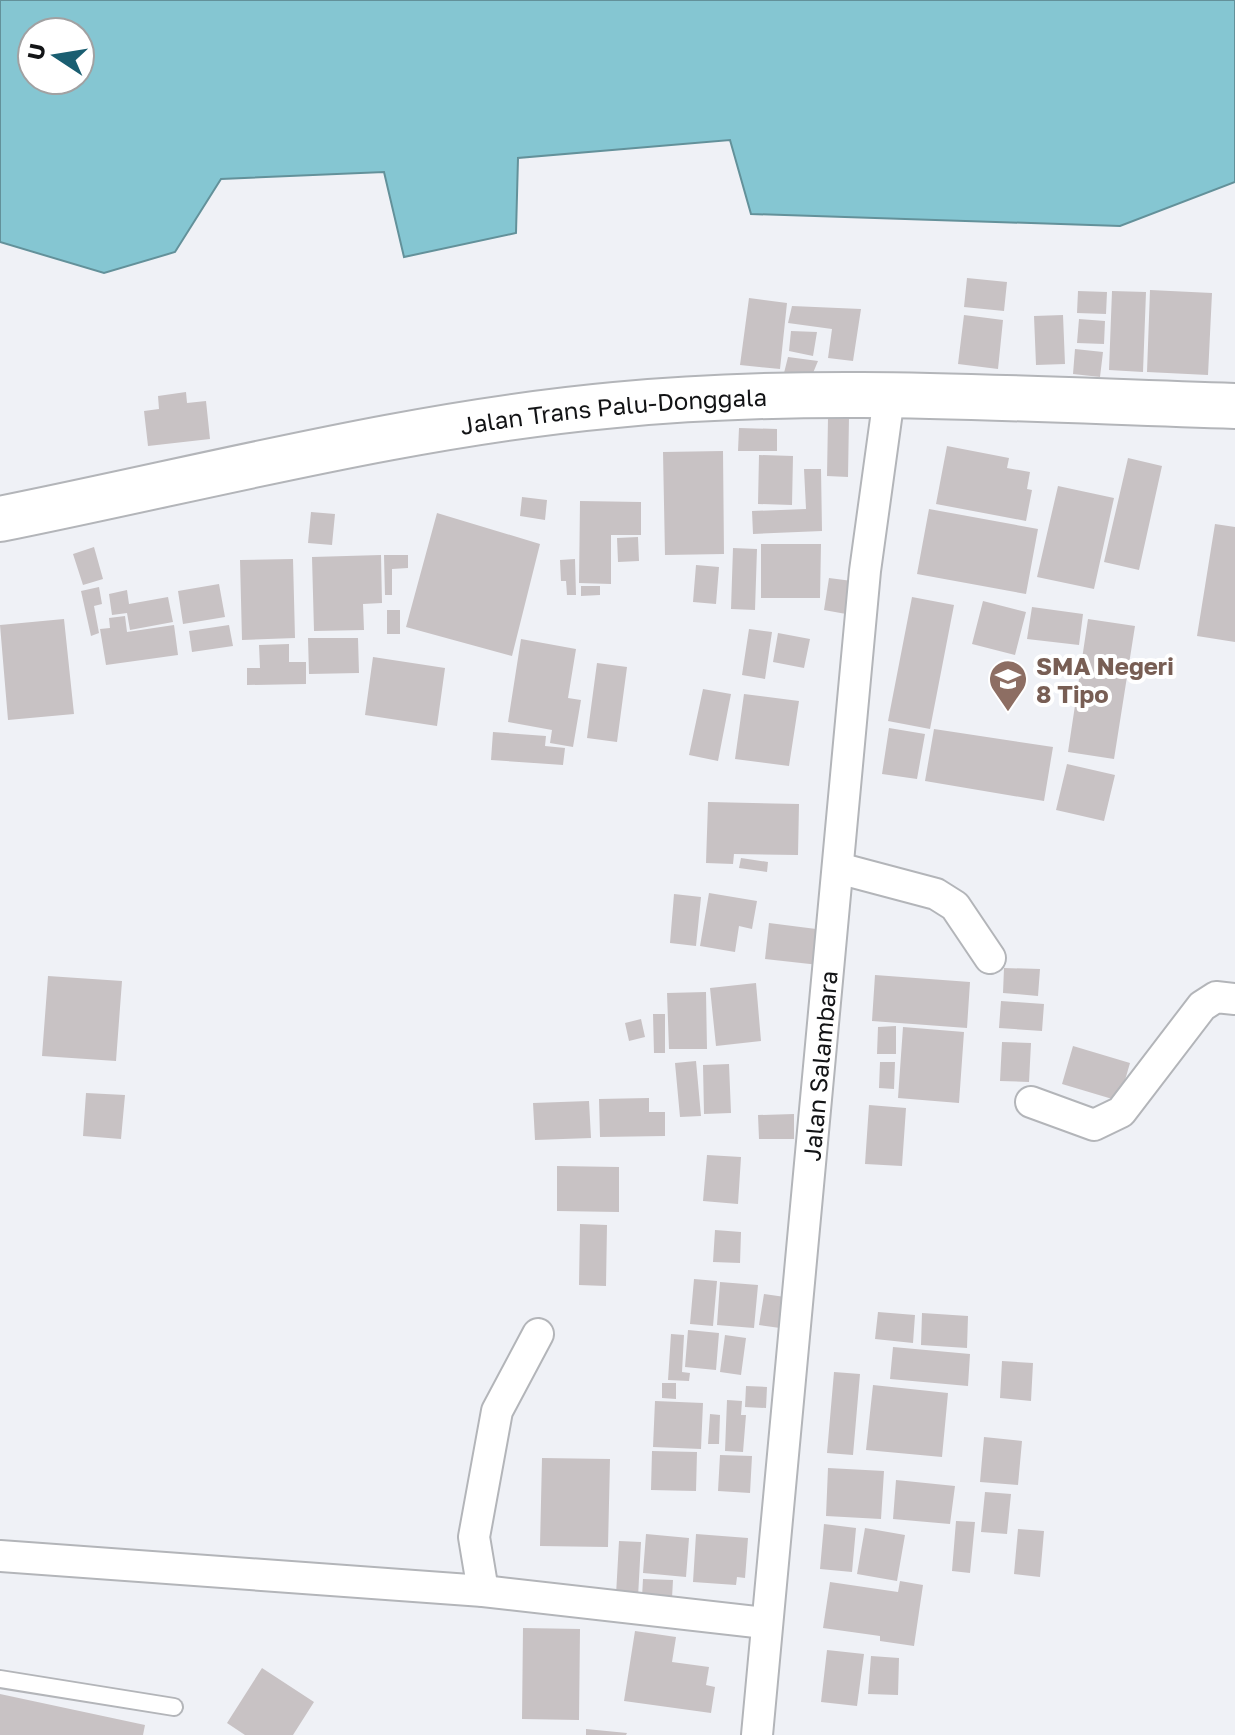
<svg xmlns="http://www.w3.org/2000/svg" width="1235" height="1735" font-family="'Golos Text',sans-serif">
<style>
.water{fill:#85c6d2;stroke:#63919a;stroke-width:2;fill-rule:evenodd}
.building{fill:#c8c2c4}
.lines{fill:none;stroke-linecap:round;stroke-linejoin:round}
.lane-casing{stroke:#b3b5b9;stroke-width:20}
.street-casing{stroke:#b3b5b9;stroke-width:34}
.highway-casing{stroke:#b3b5b9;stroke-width:48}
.lane{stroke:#fff;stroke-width:16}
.street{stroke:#fff;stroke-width:30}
.highway{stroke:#fff;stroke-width:44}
.labels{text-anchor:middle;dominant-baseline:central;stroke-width:8;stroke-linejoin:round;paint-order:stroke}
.street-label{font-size:24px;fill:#131416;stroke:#fff}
.education-label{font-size:24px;font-weight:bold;fill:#785e54;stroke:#fff;text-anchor:start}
</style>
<rect width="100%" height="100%" fill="#eff1f6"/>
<path class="water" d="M0,0H1235V182L1120,226L751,214L730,140L518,158L516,233L404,257L384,172L221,179L175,252L104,273L0,242ZM32,32H80V80H32Z"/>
<path class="building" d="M967,278L1007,282L1004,311L964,307Z
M1150,290L1212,293L1208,375L1147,372Z
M1078,291L1107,292L1106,314L1077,313Z
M1112,291L1146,292L1143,372L1109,370Z
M749,298L787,303L780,369L740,365Z
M792,306L861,309L853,361L828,358L832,329L788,323Z
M964,315L1003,320L998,369L958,364Z
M1063,315L1065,364L1036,365L1034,316Z
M1079,319L1105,321L1104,344L1077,343Z
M791,331L817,332L813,356L789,351Z
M1075,349L1103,352L1100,377L1073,374Z
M788,357L818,361L813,373H784Z
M186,392L187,403L206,401L210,439L148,446L144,411L159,409L158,396Z
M849,417L848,477L827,476L828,418Z
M739,428L777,429V451H738Z
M947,446L1009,458L1007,468L1030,472L1027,489L1032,490L1026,521L936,504Z
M723,451L724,554L665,555L663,452Z
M759,455L793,456L792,505L758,504Z
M1128,458L1162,466L1139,570L1104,562Z
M804,469H821L822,531L753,534L752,511L806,509Z
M1058,486L1114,498L1094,589L1037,577Z
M522,497L547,500L545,520L520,516Z
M580,501L641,502V535H611V584L579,583Z
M929,509L1038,529L1026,594L917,574Z
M311,512L335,514L332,545L308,543Z
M437,513L540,544L512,656L406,627Z
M1215,524L1235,527V642L1197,636Z
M638,537L639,561L618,562L617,538Z
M761,544H821L820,598H761Z
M94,547L103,579L83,585L73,554Z
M733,548L757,549L755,610L731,609Z
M381,555L382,603L363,604L364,630L314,631L312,557Z
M384,555H408V568L392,569V595H385Z
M293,559L295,638L242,640L240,560Z
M575,559L576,595H567L566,581H561L560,560Z
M696,565L719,567L716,604L693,602Z
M829,578L852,581L846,614L824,610Z
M219,584L225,617L183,624L178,591Z
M581,586H600V595L581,596Z
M99,587L102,604L94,606L99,633L91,636L81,591Z
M127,590L129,604L168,597L173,622L130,630L127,613L112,615L109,594Z
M912,597L954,605L930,729L888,721Z
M983,601L1026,612L1015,655L972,644Z
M1032,607L1083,614L1079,645L1027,639Z
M387,610H400V634H387Z
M125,616L127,632L174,625L178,655L106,665L100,629L110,628L109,618Z
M64,619L74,714L8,720L0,625Z
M1088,619L1135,626L1114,759L1068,752Z
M229,625L233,646L192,652L189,631Z
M749,629L772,632L765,679L742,675Z
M778,633L810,639L804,668L773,662Z
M308,638H358L359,673L309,674Z
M521,639L576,649L568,698L581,700L573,747L550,743L552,730L508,722Z
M289,644V662H306V684L247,685V668H260L259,645Z
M373,657L445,668L437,726L365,715Z
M597,663L627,667L617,742L587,738Z
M703,689L731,694L718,761L689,755Z
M744,694L799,701L789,766L735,759Z
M889,728L925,734L917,779L882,774Z
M934,729L1053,747L1044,801L925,781Z
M493,732L546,736L545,746L565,748L563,765L491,760Z
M1067,764L1115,775L1104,821L1056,810Z
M708,802L799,804L798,855L734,854L733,864L706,863Z
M741,858L768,862L767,872L739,868Z
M709,893L757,901L752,929L739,926L735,952L700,946Z
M674,894L701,897L696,946L670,943Z
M769,923L824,930L819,965L765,959Z
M1004,968L1040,969L1038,996L1003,993Z
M875,975L970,982L967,1028L872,1021Z
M48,976L122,981L116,1061L42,1056Z
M756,983L761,1041L716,1046L710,988Z
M706,992L707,1049H669L667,993Z
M1001,1001L1044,1004L1042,1031L999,1028Z
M653,1014H665V1053H654Z
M641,1019L645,1037L629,1041L625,1023Z
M896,1026V1054H877L878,1027Z
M903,1027L964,1032L959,1103L898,1098Z
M1002,1042L1031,1043L1029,1082L1000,1081Z
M1073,1046L1130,1063L1119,1101L1062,1084Z
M696,1061L701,1116L680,1117L675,1063Z
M880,1062H895L894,1089L879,1088Z
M729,1064L731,1113L704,1114L703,1065Z
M86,1093L125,1095L121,1139L83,1136Z
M649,1098V1112H665V1136L600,1137L599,1099Z
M589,1101L591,1138L535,1140L533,1103Z
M869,1105L906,1108L902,1166L865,1164Z
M794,1114V1139H759L758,1115Z
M707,1155L741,1157L738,1204L703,1201Z
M557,1166L619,1167V1212L557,1211Z
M580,1224L607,1225L606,1286L579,1285Z
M715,1230L741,1232L740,1263L713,1262Z
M694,1279L717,1281L713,1326L690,1324Z
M720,1282L758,1285L754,1328L717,1325Z
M764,1294L785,1297L780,1328L759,1325Z
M878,1312L915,1315L913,1343L875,1339Z
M922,1313L968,1316L967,1348L921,1345Z
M688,1330L719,1333L716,1370L685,1367Z
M671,1334L684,1335L682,1372L690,1373L689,1381L668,1380Z
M725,1335L746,1338L741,1375L720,1372Z
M893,1347L970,1354L968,1386L890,1379Z
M1002,1361L1033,1363L1031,1401L1000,1398Z
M834,1372L860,1374L853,1455L827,1453Z
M662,1383H676V1399L662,1398Z
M873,1385L948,1393L942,1457L866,1450Z
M746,1386L767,1387L766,1408L745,1407Z
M727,1400L742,1401L741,1415H746L743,1452L725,1451Z
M655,1401L703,1403L701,1449L653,1447Z
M710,1414L720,1415L719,1444H708Z
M984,1437L1022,1441L1018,1485L980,1482Z
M652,1451L697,1452L696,1491L651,1490Z
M720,1455L752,1456L750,1493L718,1491Z
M542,1458L610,1459L608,1547L540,1546Z
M828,1468L884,1471L881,1519L826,1516Z
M896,1480L955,1486L950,1524L893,1519Z
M985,1492L1011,1494L1007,1534L981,1532Z
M956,1521L975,1522L970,1573L952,1571Z
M824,1524L856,1528L852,1572L820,1569Z
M865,1528L905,1535L897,1581L857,1574Z
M1018,1529L1044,1531L1040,1577L1014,1574Z
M646,1534L689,1538L686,1577L643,1573Z
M696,1534L748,1538L745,1578L737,1577L736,1585L693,1582Z
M619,1541L641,1542L638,1597L616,1595Z
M643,1579L673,1580L672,1598L642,1597Z
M900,1581L923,1585L914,1646L880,1641V1636L823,1628L830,1582L898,1592Z
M523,1628L580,1629L579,1720L522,1719Z
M635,1631L676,1637L672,1662L709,1667L706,1685L715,1687L711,1713L624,1701Z
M827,1650L864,1654L857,1706L821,1702Z
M871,1656L899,1658L898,1695L868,1694Z
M262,1668L314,1702L293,1735H245L227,1723Z
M0,1694L145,1725L143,1735H0Z
M586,1729L627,1733L626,1735H586Z"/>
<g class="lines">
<defs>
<path id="lane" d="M0,1679L174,1707"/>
<g id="street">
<path d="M838,868L936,894L955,906L990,958"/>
<path d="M1031,1102L1094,1125L1121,1112L1202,1006L1216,997L1235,999"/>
<path d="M0,1556L483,1591L765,1623"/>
<path d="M483,1591L474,1537L497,1411L538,1334"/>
<path id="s1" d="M757,1735L865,571L889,397"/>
</g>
<g id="highway">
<path id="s2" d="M0,519C204,478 408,424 615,405C821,385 1029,400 1235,406"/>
</g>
</defs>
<use href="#lane" class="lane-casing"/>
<use href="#street" class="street-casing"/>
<use href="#highway" class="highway-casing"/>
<use href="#lane" class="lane"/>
<use href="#street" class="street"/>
<use href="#highway" class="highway"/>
</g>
<defs>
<symbol id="school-pin" viewBox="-11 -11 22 30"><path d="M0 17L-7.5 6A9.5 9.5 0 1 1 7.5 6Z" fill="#8d6e63" stroke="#fff"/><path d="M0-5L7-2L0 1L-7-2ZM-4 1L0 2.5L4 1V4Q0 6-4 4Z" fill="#fff"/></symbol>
</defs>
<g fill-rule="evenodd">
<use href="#school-pin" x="986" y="657" width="44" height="60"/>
</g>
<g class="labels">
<g class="street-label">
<text stroke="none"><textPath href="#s2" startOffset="624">Jalan Trans Palu-Donggala</textPath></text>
<text stroke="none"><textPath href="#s1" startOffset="672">Jalan Salambara</textPath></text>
</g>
<g class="education-label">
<text x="1036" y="665">SMA Negeri<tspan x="1036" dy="28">8 Tipo</tspan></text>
</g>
</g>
<g transform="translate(56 56) rotate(282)"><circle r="38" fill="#ffffff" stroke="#a1a1a2" stroke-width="2"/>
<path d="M0-6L14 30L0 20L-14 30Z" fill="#1a5e71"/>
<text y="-12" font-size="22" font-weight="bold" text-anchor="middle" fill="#131416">U</text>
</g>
</svg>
